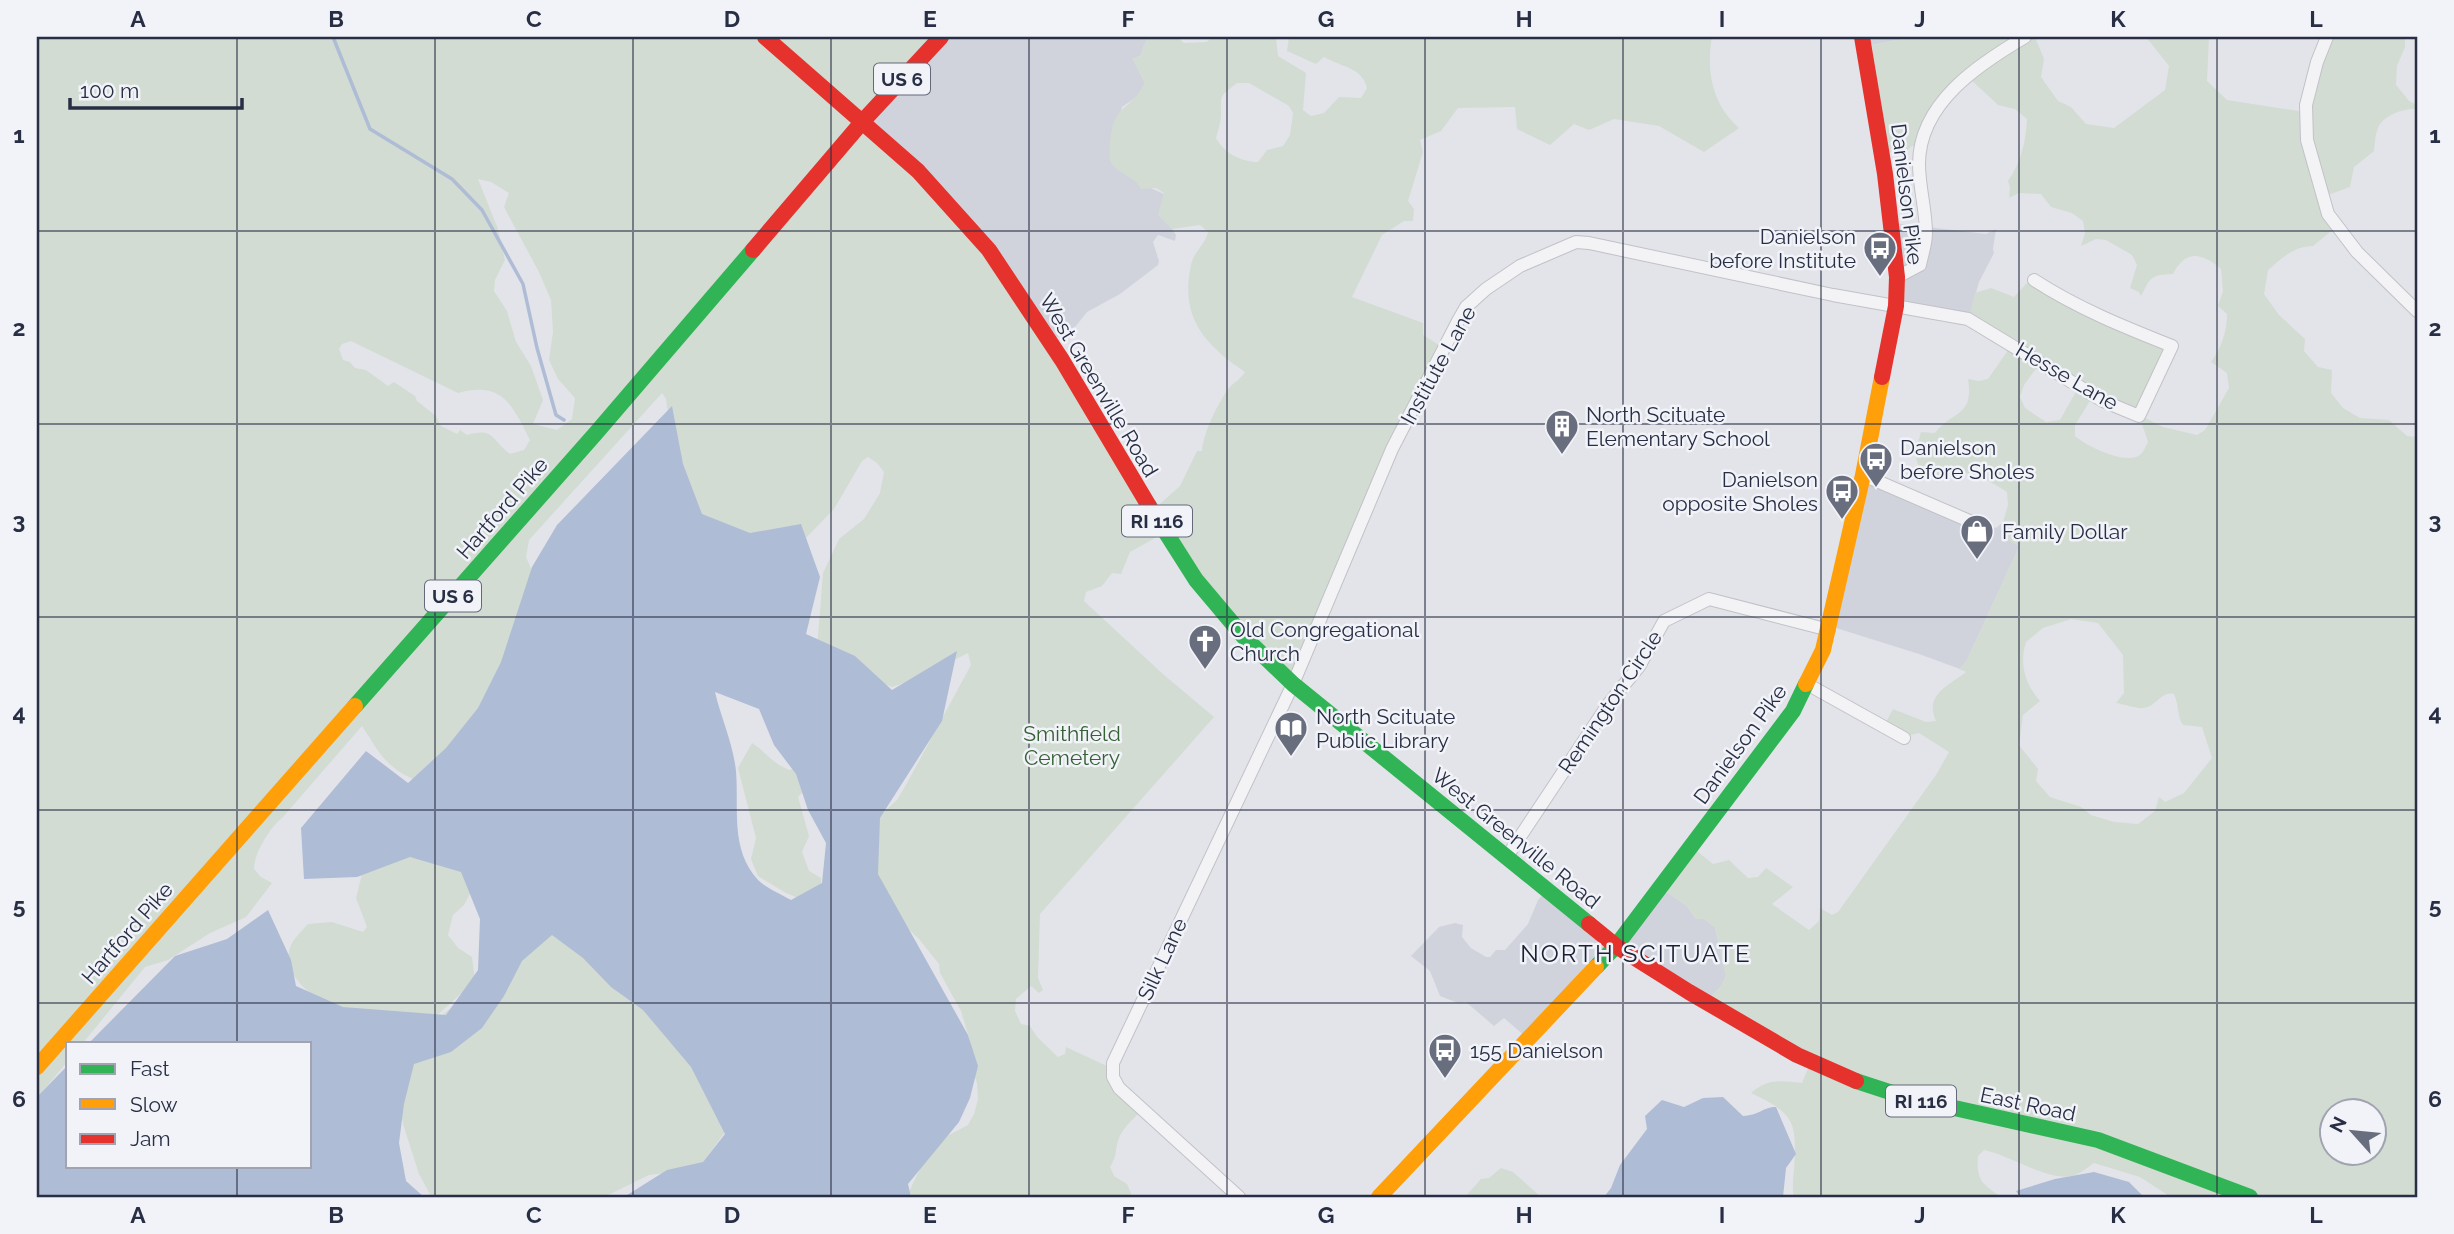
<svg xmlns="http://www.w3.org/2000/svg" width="2454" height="1234" font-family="Raleway,sans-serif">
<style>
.built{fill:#d1d3dc}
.green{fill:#d2dcd3;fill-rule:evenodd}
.water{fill:#afbcd5;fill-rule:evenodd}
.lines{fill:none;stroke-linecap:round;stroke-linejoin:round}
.stream{stroke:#afbcd5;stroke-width:3.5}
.street-casing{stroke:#c1c2c7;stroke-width:14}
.street{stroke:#f3f3f5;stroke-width:12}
.fast{stroke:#30b455;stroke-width:16}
.slow{stroke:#ff9f0a;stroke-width:16}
.jam{stroke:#e5322d;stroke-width:16}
.grid{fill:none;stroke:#282e44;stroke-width:2;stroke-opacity:0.55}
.labels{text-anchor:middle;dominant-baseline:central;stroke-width:5;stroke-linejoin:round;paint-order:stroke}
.shield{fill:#f1f3f8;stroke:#64697a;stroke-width:2}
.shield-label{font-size:19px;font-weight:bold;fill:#282e44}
.street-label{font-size:21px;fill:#282e44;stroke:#f1f3f8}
.poi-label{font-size:21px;fill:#282e44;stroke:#f1f3f8;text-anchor:start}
.park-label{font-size:21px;fill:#366134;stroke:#f1f3f8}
.quarter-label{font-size:24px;letter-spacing:2px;fill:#1a1f35;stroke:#f1f3f8}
.neatline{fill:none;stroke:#282e44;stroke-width:2.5}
.grid-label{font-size:23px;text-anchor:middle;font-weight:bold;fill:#282e44}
</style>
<rect width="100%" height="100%" fill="#e3e4e9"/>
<path class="built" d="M945,37H1143L1147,39L1140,56L1133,59L1145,83L1138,96L1122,107L1113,165L1137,182L1164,194L1159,215L1172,229L1176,235L1175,241L1158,235L1153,242L1159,261L1158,265L1120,294L1087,312L1075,327L1052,340L867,123Z
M1866,37H1914L1872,45Z
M1894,223L1986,234L1996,229L1993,249L1994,253L1979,282L1969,318L1903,307Z
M1866,477L1996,528L2003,522L2019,547L1967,660L1960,669L1919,654L1833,627Z
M1661,888L1687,906L1696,919H1704L1715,927L1726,976L1721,986L1707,1001L1617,947Z
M1546,891L1613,944L1526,1037L1504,1018L1494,1026L1466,1002L1458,1003L1440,996L1430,971L1411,956L1439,927L1455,923L1463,925L1462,937L1471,948L1486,957H1490L1496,950H1505L1528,924L1538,900Z"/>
<path class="green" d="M37,37H945L868,122L955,209L1152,511L1180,486L1197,451H1202C1203,433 1218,403 1229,388C1234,382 1241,379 1245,372C1203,343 1180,317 1191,265C1194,250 1205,246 1208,232L1200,225L1172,229L1158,215L1164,193L1156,188L1141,189C1135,176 1120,175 1112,164C1108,158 1110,150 1110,142C1113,103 1131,111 1145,83L1133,59L1140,56L1147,39L1143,37H1177L1184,43L1206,42L1214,37H1276L1278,56L1306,73L1303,110L1311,116L1324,113L1339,97L1361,98L1367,88C1362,67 1341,67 1324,57L1316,64L1287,51L1289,37H1712C1706,71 1712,104 1739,128L1704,152L1659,126L1614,119L1589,130L1574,124L1550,145L1517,129L1515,107L1458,108L1441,131L1420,140L1423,152L1408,201L1414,209L1413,221H1404L1382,235L1352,297L1423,323V335L1447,350L1387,470L1292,681L1164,533L1130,552L1121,574L1112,573L1102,586L1086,592L1084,601L1164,675L1214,717L1040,914L1038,978L1043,990L1039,993L1031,986L1016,999L1015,1011L1021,1024L1030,1026L1037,1037L1058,1057L1065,1054L1066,1047L1109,1067L1141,1111C1132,1120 1119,1131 1117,1145C1115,1155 1116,1157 1110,1167L1114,1176L1127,1184L1131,1193L1130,1196L909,1197L908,1194L916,1177L934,1143L968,1125L974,1114L978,1099L977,1083L972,1069L971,1044L961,1011L940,973L939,964L919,939L889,911L876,871L879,816L897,800L907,783L971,665L968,653L916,679L892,687L876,680L811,662L818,637L823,573L839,539L864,519L880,493L884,472L877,463L868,457L862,461L834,509L803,541L705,552L669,419L666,399L662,393L529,540L526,557L536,580L487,719L413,779C384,766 378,750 362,726L283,817C270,827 254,853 254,869L261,877L272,883L246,917L210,933L168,960L145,967L83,1043H68V1061L37,1098ZM1237,83H1249L1289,106L1293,113L1290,135L1283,146L1267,150L1258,162C1241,162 1224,153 1216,138C1218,131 1221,122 1221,115C1221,94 1219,97 1237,83ZM478,179L491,182L509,193L504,207L539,272L551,300L553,332L549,360L558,379L575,398L572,419L557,430L533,424L543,400L531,366L516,342L507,311L494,291L495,280L505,260L498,229ZM351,341L458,393C502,381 512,404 530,440L524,450L510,454C491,440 495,427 467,435L460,430L457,434L441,426L436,416L417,401L415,396L394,382L388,386L366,370L355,368L350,362L343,360L339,349L342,344Z
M1914,37H2035L2044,59L2041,77L2058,101L2071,107L2086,124L2114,128L2165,90L2169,66L2146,37H2209L2207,81L2227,100L2305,112L2326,37H2405V47L2397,66L2396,85L2409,101L2417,105V109C2404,108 2383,115 2378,128C2375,135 2375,144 2374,151L2354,167L2350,187L2322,197L2335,228L2313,246C2294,246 2282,258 2268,270L2264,294L2279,315L2305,339L2304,351L2318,367L2332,370L2331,393L2343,408L2360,418L2389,420L2407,436L2417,437V1197H2167L2166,1194L2140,1177L2094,1163C2088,1167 2081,1173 2075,1175C2052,1184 2008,1154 1984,1150L1978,1156C1976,1180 1982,1184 2001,1197H1794C1792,1189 1793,1179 1794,1170C1797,1121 1795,1114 1751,1093C1769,1078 1779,1081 1802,1083L1811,1061L1707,1001L1721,986L1726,976L1715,927L1704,919H1696L1687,906L1661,888L1692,847L1713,864L1729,860L1748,878L1758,877L1766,868L1793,887L1772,904L1809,930L1819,921L1820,908L1832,915L1838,912L1936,775L1949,752L1919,733L1903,737L1884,726L1893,709L1926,722L1936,721C1924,695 1948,686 1966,672L1959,669L1967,660L2019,547L2004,537L2006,527L2003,522L2008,505L2007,492C1990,480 1968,470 1947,471L1938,483C1914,464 1912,463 1921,432L1935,433C1953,410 1974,417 1968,379L1979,381L1988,379L2011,346L1969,318L1975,293L1991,288L2014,297L2026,284L2034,280L2167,343L2140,414L2093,396L2075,425V436C2086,446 2124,464 2138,456C2144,453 2145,447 2148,442L2139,415L2163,427L2197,435L2205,430L2229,388L2227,373L2211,362C2221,348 2227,332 2227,314L2218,306L2223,291L2221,269C2202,253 2186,249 2173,274C2151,275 2151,276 2141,296L2139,292L2130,288L2137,265L2132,255L2106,240L2096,239L2081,246L2085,233L2083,221L2072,213L2051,207L2041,194L2019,193L2009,198L2010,187L2008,181C2021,163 2026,141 2027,119L2015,109L1998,105L1967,76L1918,147L1912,146L1902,155L1897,151L1888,153L1872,45ZM2040,363L2078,388L2060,420L2046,422L2025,408L2020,397L2024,385ZM2071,619L2098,623L2123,655L2124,693L2116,703C2124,704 2136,709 2144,708C2157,706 2161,691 2174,694C2179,704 2177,717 2183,725L2202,727L2212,758L2184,793L2165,802L2159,797L2155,811L2138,824L2114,822L2091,815L2081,807L2050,797L2036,781L2038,769L2019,745L2023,715L2040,701C2025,684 2019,664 2026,642L2043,628ZM2332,1112H2374V1154H2332Z
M752,743C766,752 774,765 790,770L798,766L808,787L798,797L809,836L802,852L809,871L821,878V888L810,903L786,893L758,876L751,859L756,838L738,768Z
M390,823L480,875L464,905L453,915L448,935L458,948L472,957L475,981L433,1019L379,1033C352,1019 273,987 291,945C295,937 302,931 308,924L332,922L363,932L367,927L356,898L363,870Z
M536,912L658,1007L728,1128L698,1169L649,1175L604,1197L431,1196L419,1174L403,1124L400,1104L403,1067L430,1025L452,1007Z
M1501,1168L1513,1172L1541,1197H1465L1481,1179L1489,1178Z"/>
<path class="water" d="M672,406L683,464L702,514L750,533L801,524L820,577L806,634L855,656L892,690L957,651L942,721L880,818L878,874L968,1035L978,1066L970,1098L959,1122L908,1184L911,1197H624L667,1170L703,1162L725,1134L691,1067L643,1010L611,987L583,958L552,935L522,961L504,996L482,1028L451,1052L414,1064L404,1104L399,1143L406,1181L424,1197H37V1097L68,1065V1166H310V1043H89L175,956L227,939L268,910L291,960L296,986L343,1007L446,1015L478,970L480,919L461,872L410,857L357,877L304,879L301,828L366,751L408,783L446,748L478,708L501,662L532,567L557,525ZM715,692L759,709L774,745L796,774L808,810L826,843L822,883L791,900C781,894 766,888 758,880C730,849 739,810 736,771C733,743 721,718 715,692Z
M1723,1097L1743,1116C1760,1115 1763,1107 1776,1107L1796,1154L1786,1168L1783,1197H1604L1611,1188L1620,1165L1647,1129L1645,1116L1662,1100L1684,1107L1703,1098Z
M2094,1172L2129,1182L2144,1197H2020L2016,1191L2055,1179Z"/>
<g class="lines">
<path class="stream" d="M333,37L370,129L452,179L482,210L523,284L537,348L556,415L564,420"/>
<defs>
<path id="street" d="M2327,37L2317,62L2306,105L2307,140L2328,214L2357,252L2417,311
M1897,277L1920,265C1922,255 1926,244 1926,233C1926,210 1919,187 1919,164C1919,103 1979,64 2025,37
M1863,475L1974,523
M1807,684L1904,738
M1506,858L1607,706L1640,665L1664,621L1709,599L1829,630
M1239,1197L1119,1088L1113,1077V1063L1293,684L1392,449L1458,321L1466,307L1486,289L1520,266L1576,242L1589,243L1833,295L1968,319L2103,401L2139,416L2172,346C2124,327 2077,308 2034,280"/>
</defs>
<use href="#street" class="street-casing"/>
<use href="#street" class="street"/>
<path class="fast" d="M1149,506L1196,580L1244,637L1293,684L1589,924
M355,706L596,433L753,250
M1596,967L1616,946L1793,711L1806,684
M1856,1081L1905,1097L2098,1140L2250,1197"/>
<path class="slow" d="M1806,684L1823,650L1863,475L1882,377
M37,1067L355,706
M1379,1197L1596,967"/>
<path class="jam" d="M765,37L918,171L989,250L1062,360L1149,506
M1862,37L1885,174L1897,277L1896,306L1882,377
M753,250L863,121L941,37
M1589,924L1616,946L1689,992L1797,1055L1856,1081"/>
</g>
<path class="grid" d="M237,37V1043M435,37V1197M633,37V1197M831,37V1197M1029,37V1197M1227,37V1197M1425,37V1197M1623,37V1197M1821,37V1197M2019,37V1197M2217,37V1197M37,231H2417M37,424H2417M37,617H2417M37,810H2417M37,1003H2417M237,1166V1197"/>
<defs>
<symbol id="bus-pin" viewBox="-11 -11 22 30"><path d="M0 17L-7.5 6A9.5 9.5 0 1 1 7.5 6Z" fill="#696e7e" stroke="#f1f3f8"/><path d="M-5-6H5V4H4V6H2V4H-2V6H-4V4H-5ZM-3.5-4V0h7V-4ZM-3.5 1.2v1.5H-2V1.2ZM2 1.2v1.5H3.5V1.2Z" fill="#fff"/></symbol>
<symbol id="building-pin" viewBox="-11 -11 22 30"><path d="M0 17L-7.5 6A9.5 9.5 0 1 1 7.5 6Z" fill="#696e7e" stroke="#f1f3f8"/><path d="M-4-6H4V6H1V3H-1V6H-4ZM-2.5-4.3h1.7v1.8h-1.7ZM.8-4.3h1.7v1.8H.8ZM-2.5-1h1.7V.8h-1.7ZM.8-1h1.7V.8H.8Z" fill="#fff"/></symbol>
<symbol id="shop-pin" viewBox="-11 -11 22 30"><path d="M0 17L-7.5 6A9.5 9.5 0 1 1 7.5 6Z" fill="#696e7e" stroke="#f1f3f8"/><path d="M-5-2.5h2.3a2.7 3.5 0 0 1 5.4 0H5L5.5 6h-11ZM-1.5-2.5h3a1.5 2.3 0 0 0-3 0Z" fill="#fff"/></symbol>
<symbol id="church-pin" viewBox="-11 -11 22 30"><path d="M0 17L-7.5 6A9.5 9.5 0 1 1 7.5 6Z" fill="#696e7e" stroke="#f1f3f8"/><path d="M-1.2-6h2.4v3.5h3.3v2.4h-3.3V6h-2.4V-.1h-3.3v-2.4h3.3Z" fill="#fff"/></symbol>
<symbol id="library-pin" viewBox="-11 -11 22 30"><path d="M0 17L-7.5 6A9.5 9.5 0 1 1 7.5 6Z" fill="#696e7e" stroke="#f1f3f8"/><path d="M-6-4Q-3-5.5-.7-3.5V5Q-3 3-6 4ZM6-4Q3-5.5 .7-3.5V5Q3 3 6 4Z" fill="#fff"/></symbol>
</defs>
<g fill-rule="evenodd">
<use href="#bus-pin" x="1861" y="229" width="38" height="52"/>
<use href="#building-pin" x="1543" y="407" width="38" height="52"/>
<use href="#bus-pin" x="1857" y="440" width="38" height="52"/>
<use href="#bus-pin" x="1823" y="472" width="38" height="52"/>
<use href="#shop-pin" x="1958" y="512" width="38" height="52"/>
<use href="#church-pin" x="1186" y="622" width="38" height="52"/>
<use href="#library-pin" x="1272" y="709" width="38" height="52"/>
<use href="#bus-pin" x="1426" y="1031" width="38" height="52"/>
</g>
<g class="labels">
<g class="shield">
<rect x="874" y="63.5" width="56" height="31" rx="5"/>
<rect x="1122" y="505.5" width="70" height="31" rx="5"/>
<rect x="425" y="580.5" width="56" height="31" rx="5"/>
<rect x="1886" y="1085.5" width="70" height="31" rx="5"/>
</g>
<g class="shield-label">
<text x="902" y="79">US 6</text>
<text x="1157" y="521">RI 116</text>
<text x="453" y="596">US 6</text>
<text x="1921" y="1101">RI 116</text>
</g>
<g class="street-label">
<text transform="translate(1907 194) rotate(83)">Danielson Pike</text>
<text transform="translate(1438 365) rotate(-61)">Institute Lane</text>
<text transform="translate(2067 376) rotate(30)">Hesse Lane</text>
<text transform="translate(1099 385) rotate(59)">West Greenville Road</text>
<text transform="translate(502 508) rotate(-49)">Hartford Pike</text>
<text transform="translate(1610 702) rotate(-56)">Remington Circle</text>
<text transform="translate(1740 744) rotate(-54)">Danielson Pike</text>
<text transform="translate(1516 838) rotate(39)">West Greenville Road</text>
<text transform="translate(127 933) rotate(-49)">Hartford Pike</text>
<text transform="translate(1162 959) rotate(-65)">Silk Lane</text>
<text transform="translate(2028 1104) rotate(12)">East Road</text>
</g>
<g class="poi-label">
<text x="1856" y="236" text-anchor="end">Danielson<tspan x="1856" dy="24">before Institute</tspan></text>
<text x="1586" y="414">North Scituate<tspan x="1586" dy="24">Elementary School</tspan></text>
<text x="1900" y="447">Danielson<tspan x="1900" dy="24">before Sholes</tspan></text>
<text x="1818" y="479" text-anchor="end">Danielson<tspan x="1818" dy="24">opposite Sholes</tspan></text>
<text x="2002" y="531">Family Dollar</text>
<text x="1230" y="629">Old Congregational<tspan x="1230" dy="24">Church</tspan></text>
<text x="1316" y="716">North Scituate<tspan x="1316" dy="24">Public Library</tspan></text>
<text x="1470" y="1050">155 Danielson</text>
</g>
<g class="park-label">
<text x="1072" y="733">Smithfield<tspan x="1072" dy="24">Cemetery</tspan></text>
</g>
<g class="quarter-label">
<text x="1636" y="953">NORTH SCITUATE</text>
</g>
</g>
<rect width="2454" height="1234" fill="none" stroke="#f1f3f8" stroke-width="77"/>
<rect x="66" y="1042" width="245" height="126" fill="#f1f3f8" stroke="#a1a4b0" stroke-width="2"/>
<rect x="80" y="1064" width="35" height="10" fill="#30b455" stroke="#a1a4b0" stroke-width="2"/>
<text x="130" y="1076" font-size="21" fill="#282e44">Fast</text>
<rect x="80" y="1099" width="35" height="10" fill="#ff9f0a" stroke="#a1a4b0" stroke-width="2"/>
<text x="130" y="1112" font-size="21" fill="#282e44">Slow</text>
<rect x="80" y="1134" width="35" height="10" fill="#e5322d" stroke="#a1a4b0" stroke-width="2"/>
<text x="130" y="1146" font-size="21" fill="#282e44">Jam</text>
<g transform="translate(2353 1132) rotate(297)"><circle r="33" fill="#f1f3f8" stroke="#a1a4b0" stroke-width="2"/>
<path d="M0-5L12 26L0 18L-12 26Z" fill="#696e7e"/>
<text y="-10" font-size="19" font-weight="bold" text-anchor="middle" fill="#282e44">N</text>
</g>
<path d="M70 98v10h172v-10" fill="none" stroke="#282e44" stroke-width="3.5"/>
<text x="80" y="98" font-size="21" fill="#282e44" stroke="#f1f3f8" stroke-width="5" paint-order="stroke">100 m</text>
<rect x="38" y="38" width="2378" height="1158" class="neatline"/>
<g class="grid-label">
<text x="138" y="27">A</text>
<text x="336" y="27">B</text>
<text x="534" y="27">C</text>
<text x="732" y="27">D</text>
<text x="930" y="27">E</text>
<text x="1128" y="27">F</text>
<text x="1326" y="27">G</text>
<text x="1524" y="27">H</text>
<text x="1722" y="27">I</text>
<text x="1920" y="27">J</text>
<text x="2118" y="27">K</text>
<text x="2316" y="27">L</text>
<text x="19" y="143">1</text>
<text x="2435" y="143">1</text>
<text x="19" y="336">2</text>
<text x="2435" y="336">2</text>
<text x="19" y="529">3</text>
<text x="2435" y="529">3</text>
<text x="19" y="721">4</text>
<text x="2435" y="721">4</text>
<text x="19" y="914">5</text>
<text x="2435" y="914">5</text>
<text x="19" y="1107">6</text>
<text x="2435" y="1107">6</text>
<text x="138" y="1223">A</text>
<text x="336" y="1223">B</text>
<text x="534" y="1223">C</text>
<text x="732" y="1223">D</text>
<text x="930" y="1223">E</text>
<text x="1128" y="1223">F</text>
<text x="1326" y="1223">G</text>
<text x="1524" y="1223">H</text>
<text x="1722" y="1223">I</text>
<text x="1920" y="1223">J</text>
<text x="2118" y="1223">K</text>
<text x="2316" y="1223">L</text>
</g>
</svg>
